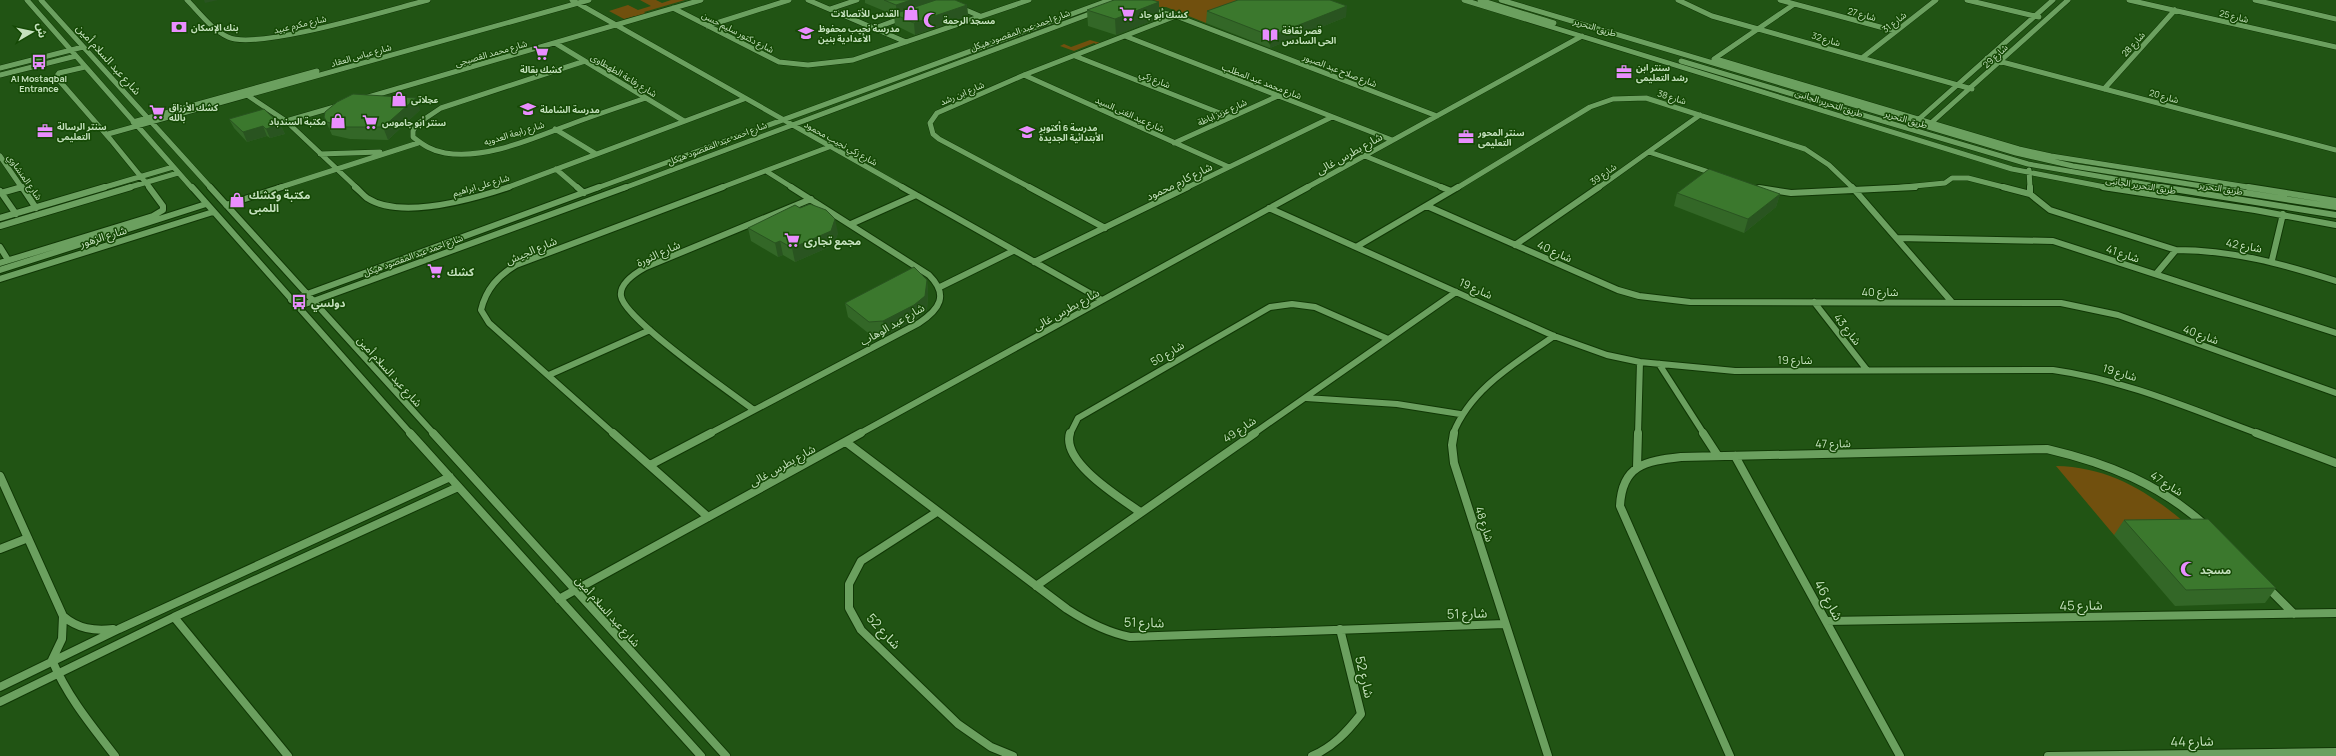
<svg xmlns="http://www.w3.org/2000/svg" width="2336" height="756" font-family="Manrope,'Noto Sans Arabic',sans-serif">
<style>
.green{fill:#71500e}
.lines{fill:none;stroke-linecap:round;stroke-linejoin:round}
.minor-far2-casing{stroke:#103705;stroke-width:6}
.minor-far1-casing{stroke:#103705;stroke-width:8}
.minor-casing{stroke:#103705;stroke-width:10}
.minor-far2{stroke:#6ba05f;stroke-width:5}
.minor-far1{stroke:#6ba05f;stroke-width:6}
.minor{stroke:#6ba05f;stroke-width:8}
.wall{fill:#336727}
.shaded-wall{fill:#295420}
.building{fill:#3b782d;stroke:#295420}
.labels{text-anchor:middle;dominant-baseline:central;stroke-width:3;stroke-linejoin:round;paint-order:stroke}
.far-poi-label{font-size:9px;font-weight:bold;fill:#c5e1be;stroke:#154905;text-anchor:start}
.far-street-label{font-size:9px;fill:#c5e1be;stroke:#154905}
.street-label{font-size:11px;fill:#c5e1be;stroke:#154905}
.poi-label{font-size:11px;font-weight:bold;fill:#c5e1be;stroke:#154905;text-anchor:start}
.near-street-label{font-size:13px;fill:#c5e1be;stroke:#154905}
</style>
<rect width="100%" height="100%" fill="#215414"/>
<path class="green" d="M632,0H656L662,3L671,0H685L644,12L648,15L639,17L635,16L624,19L609,11L628,5L638,10L651,6L640,0Z
M1146,0H1267L1206,23L1166,7H1157Z
M1090,40L1104,44L1100,46L1094,43L1074,51L1060,46L1064,44L1071,47Z
M2056,466C2115,467 2158,498 2200,536L2114,535Z"/>
<g class="lines">
<defs>
<path id="minor-far2" d="M27,0L192,188
M41,0L211,188
M187,0C199,12 212,30 228,37C256,51 392,9 428,0
M572,0L904,188
M808,0L906,42
M1464,0L2012,169L2110,188
M1480,0L1554,23
M1501,0L2016,153L2073,166L2214,188
M1678,0L1712,16L1972,89
M1780,0L1895,31
M1967,0L2039,17
M2129,0L2336,47
M2255,0L2336,19
M673,8L779,62L808,65L853,60L1029,0
M961,8L980,16
M830,9L857,0
M1151,10L1176,16L1437,116
M707,26L789,0
M875,28L902,18
M1125,36L1392,140
M555,43L684,121
M1075,56L1230,117
M1862,58L1936,0
M1987,58L2336,150
M1714,59L1793,5
M1716,59L2019,149L2051,156L2254,188
M585,61L441,108L417,124L413,131V137C423,145 432,151 445,153C488,160 535,137 574,123C598,114 622,106 646,98
M1681,61L2028,164L2167,188
M85,67L59,73L56,77L111,140L150,188
M0,68L83,47
M0,75L76,56
M1024,75L1229,167
M2104,89L2175,10
M247,95L286,121L357,188
M365,98L701,0
M1919,119L2053,0
M286,121L338,106
M133,122L317,71
M1931,123L2068,0
M555,129L596,154
M108,134L589,0
M1174,143L1278,96
M1649,152L1715,174
M320,154L380,152
M0,156L22,188
M1365,156L1444,188
M556,169L578,188
M2029,170L2030,188
M766,171L793,188
M18,188L22,187
M102,188L173,167
M127,188L178,173
M278,188L418,143
M506,188L744,99
M597,188L1110,0
M624,188L1095,12
M720,188L829,147
M1031,188L939,139L933,134L930,123L937,113L1024,75L1176,16
M1186,188L1332,117
M1306,188L1582,36
M1457,188L1590,107L1613,99L1646,98L1805,149L1829,165L1853,188
M1598,188L1700,115
M1894,188L1945,183L1952,178H1968L2007,188"/>
<path id="minor-far1" d="M22,187L36,208
M192,187L411,434
M210,187L434,434
M355,187C359,190 363,195 367,198C401,220 473,199 509,187
M577,187L584,193
M902,187L1102,300
M1029,187L1105,228
M1441,187L1451,191
M1852,187L1951,301
M2003,187L2030,194
M2030,187V194L2050,210L2176,250
M2103,187L2255,210L2336,225
M2161,187L2336,215
M2208,187L2336,207
M2248,187L2336,201
M1759,188L1791,193L1915,187
M0,191L16,214
M1,193L22,187
M226,205L282,187
M1427,206L1618,290L1639,296L1690,302L2061,303L2118,315L2336,393
M1269,208L1554,336L1607,355L1640,362L1735,371L2053,370C2125,380 2191,409 2259,434
M0,218L105,187
M851,224L916,195
M0,226L131,187
M1897,238L2053,241L2336,333
M1515,245L1599,187
M0,247L8,260
M1356,247L1458,187
M2272,260L2283,214
M1034,262L1188,187
M0,263L153,216L163,210V206L149,187
M0,270L206,204
M2156,274L2176,250C2232,250 2283,264 2336,281
M0,279L213,212
M940,287L1013,251
M291,300L599,187
M1814,302L1867,370
M297,307L626,187
M1659,364L1704,434
M549,375L650,330
M1306,398L1397,404L1460,414
M754,410C731,393 624,319 621,296C619,283 637,272 646,267L811,199
M614,434L489,323L481,310C486,289 498,276 516,265L723,187
M709,434L919,323C940,309 949,295 929,275L791,187
M859,434L1308,187
M1070,434L1078,418L1270,307L1292,304L1315,307L1388,339
M1253,434L1456,292
M1453,434C1471,388 1516,363 1554,336
M1638,434L1640,362"/>
<path id="minor" d="M410,433L701,756
M433,433L726,756
M613,433L708,517
M1070,433C1061,462 1119,497 1140,512
M1454,433L1452,445L1454,463L1548,756
M1703,433L1718,456
M2256,433L2336,463
M846,442L1067,609C1087,622 1106,632 1130,637L1505,624
M1735,456L1900,756
M650,465L711,433
M1637,467L1638,433
M0,476L63,616L62,639L52,660C67,696 91,725 115,756
M937,512L861,561L849,584V608L861,630L958,724L991,747L1013,756
M0,549L28,538
M1036,586L1255,433
M2267,587L2294,614
M559,599L861,433
M63,616C78,629 94,631 113,629
M174,617L288,756
M1826,621L2336,613
M0,687L119,629L450,477
M0,702L174,617L458,487
M1312,756C1333,747 1347,732 1361,714L1340,629
M1730,756L1620,506C1622,465 1645,461 1681,457L2047,449C2107,463 2160,484 2206,526
M2048,756L2336,752"/>
</defs>
<use href="#minor-far2" class="minor-far2-casing"/>
<use href="#minor-far1" class="minor-far1-casing"/>
<use href="#minor" class="minor-casing"/>
<use href="#minor-far2" class="minor-far2"/>
<use href="#minor-far1" class="minor-far1"/>
<use href="#minor" class="minor"/>
</g>
<path class="wall" d="M865,0H955L967,5L968,16L915,35L895,25L894,15L865,3Z
M1087,10L1159,18L1116,35L1088,26Z
M1207,11L1346,17L1270,48L1206,23Z
M420,110L388,140L350,139L332,135L324,117Z
M229,119L280,124L285,134L270,138L267,136L247,142L234,128Z
M1677,193L1780,194L1776,207L1744,233L1674,206Z
M748,228L838,233L834,245L795,262L783,255L778,257L751,241Z
M927,280L928,294L927,310L916,319L885,335L872,336L848,317L845,303Z
M2124,520L2276,588L2265,603L2175,606L2114,535Z"/>
<path class="shaded-wall" d="M204,0H218L205,3Z
M911,0H936L937,3L897,16L896,5Z
M1159,2V18L1116,35L1115,19Z
M967,5L968,16L915,35L914,23Z
M1347,6L1346,17L1270,48L1271,36Z
M416,98L420,110L388,140L383,127Z
M280,124L285,134L270,138L266,129Z
M263,126L267,136L247,142L243,132Z
M1780,194L1776,207L1744,233L1748,219Z
M835,219L838,233L834,245L795,262L792,248Z
M780,241L783,255L778,257L775,243Z
M927,280L928,294L927,310L916,319L885,335L883,321Z"/>
<path class="building" d="M884,0H911L896,5Z
M936,0H955L967,5L914,23L894,14Z
M1114,0H1152L1159,2L1115,19L1087,10Z
M1238,0H1330L1347,6L1271,36L1207,11Z
M353,94L416,98L383,127H344L327,122L324,117L325,112L337,102Z
M264,109L280,124L266,129L263,126L243,132L229,119Z
M1709,169L1780,194L1748,219L1677,193Z
M810,204L826,210L835,219L831,231L792,248L780,241L775,243L748,228L795,205L800,208Z
M914,267L927,280L925,296L914,305L883,321L869,322L845,303Z
M2208,519L2276,588L2186,590L2124,520Z"/>
<defs>
<symbol id="shop-bare" viewBox="-9 -9 18 18"><path d="M-5-2.5h2.3a2.7 3.5 0 0 1 5.4 0H5L5.5 6h-11ZM-1.5-2.5h3a1.5 2.3 0 0 0-3 0Z" fill="#e98efe" stroke="#154905" stroke-width="2.5" paint-order="stroke"/></symbol>
<symbol id="supermarket-bare" viewBox="-9 -9 18 18"><path d="M-6-5.5h2.5l.6 2H6L4.5 2H-2.5L-4.4-4H-6ZM-1.5 3.2a1.3 1.3 0 1 0 .1 0ZM3 3.2a1.3 1.3 0 1 0 .1 0Z" fill="#e98efe" stroke="#154905" stroke-width="2.5" paint-order="stroke"/></symbol>
<symbol id="mosque-bare" viewBox="-9 -9 18 18"><path d="M3.5-4.9A6 6 0 1 0 3.5 4.9A5 5 0 1 1 3.5-4.9Z" fill="#e98efe" stroke="#154905" stroke-width="2.5" paint-order="stroke"/></symbol>
<symbol id="bank-bare" viewBox="-9 -9 18 18"><path d="M-6-4H6V4H-6ZM0-2.3a2.3 2.3 0 1 0 0 4.6a2.3 2.3 0 1 0 0-4.6Z" fill="#e98efe" stroke="#154905" stroke-width="2.5" paint-order="stroke"/></symbol>
<symbol id="school-bare" viewBox="-9 -9 18 18"><path d="M0-5L7-2L0 1L-7-2ZM-4 1L0 2.5L4 1V4Q0 6-4 4Z" fill="#e98efe" stroke="#154905" stroke-width="2.5" paint-order="stroke"/></symbol>
<symbol id="library-bare" viewBox="-9 -9 18 18"><path d="M-6-4Q-3-5.5-.7-3.5V5Q-3 3-6 4ZM6-4Q3-5.5 .7-3.5V5Q3 3 6 4Z" fill="#e98efe" stroke="#154905" stroke-width="2.5" paint-order="stroke"/></symbol>
<symbol id="bus-bare" viewBox="-9 -9 18 18"><path d="M-5-6H5V4H4V6H2V4H-2V6H-4V4H-5ZM-3.5-4V0h7V-4ZM-3.5 1.2v1.5H-2V1.2ZM2 1.2v1.5H3.5V1.2Z" fill="#e98efe" stroke="#154905" stroke-width="2.5" paint-order="stroke"/></symbol>
<symbol id="office-bare" viewBox="-9 -9 18 18"><path d="M-6-3h4V-5.5h4V-3h4V5H-6ZM-1-4.5V-3h2v-1.5ZM-6 0V1H6V0Z" fill="#e98efe" stroke="#154905" stroke-width="2.5" paint-order="stroke"/></symbol>
</defs>
<g fill-rule="evenodd">
<use href="#shop-bare" x="900" y="2" width="22" height="22"/>
<use href="#supermarket-bare" x="1116" y="3" width="22" height="22"/>
<use href="#mosque-bare" x="920" y="9" width="22" height="22"/>
<use href="#bank-bare" x="168" y="16" width="22" height="22"/>
<use href="#school-bare" x="795" y="22" width="22" height="22"/>
<use href="#library-bare" x="1259" y="24" width="22" height="22"/>
<use href="#supermarket-bare" x="530" y="42" width="22" height="22"/>
<use href="#bus-bare" x="28" y="51" width="22" height="22"/>
<use href="#office-bare" x="1613" y="61" width="22" height="22"/>
<use href="#shop-bare" x="388" y="88" width="22" height="22"/>
<use href="#school-bare" x="517" y="98" width="22" height="22"/>
<use href="#supermarket-bare" x="146" y="101" width="22" height="22"/>
<use href="#shop-bare" x="327" y="110" width="22" height="22"/>
<use href="#supermarket-bare" x="359" y="111" width="22" height="22"/>
<use href="#office-bare" x="34" y="120" width="22" height="22"/>
<use href="#school-bare" x="1016" y="121" width="22" height="22"/>
<use href="#office-bare" x="1455" y="126" width="22" height="22"/>
<use href="#shop-bare" x="226" y="189" width="22" height="22"/>
<use href="#supermarket-bare" x="781" y="229" width="22" height="22"/>
<use href="#supermarket-bare" x="424" y="260" width="22" height="22"/>
<use href="#bus-bare" x="288" y="291" width="22" height="22"/>
<use href="#mosque-bare" x="2177" y="558" width="22" height="22"/>
</g>
<g class="labels">
<g class="far-poi-label">
<text x="899" y="13" text-anchor="end">القدس للأتصالات</text>
<text x="1139" y="14">كشك أبو جاد</text>
<text x="943" y="20">مسجد الرحمة</text>
<text x="191" y="27">بنك الإسكان</text>
<text x="818" y="28">مدرسة نجيب محفوظ<tspan x="818" dy="10">الأعدادية بنين</tspan></text>
<text x="1282" y="30">قصر ثقافة<tspan x="1282" dy="10">الحى السادس</tspan></text>
<text x="1636" y="67">سنتر ابن<tspan x="1636" dy="10">رشد التعليمى</tspan></text>
<text x="541" y="69" text-anchor="middle">كشك بقالة</text>
<text x="39" y="78" text-anchor="middle">Al Mostaqbal<tspan x="39" dy="10">Entrance</tspan></text>
<text x="411" y="99">عجلاتى</text>
<text x="169" y="107">كشك الأرزاق<tspan x="169" dy="10">بالله</tspan></text>
<text x="540" y="109">مدرسة الشاملة</text>
<text x="326" y="121" text-anchor="end">مكتبة السندباد</text>
<text x="382" y="122">سنتر أبو جاموس</text>
<text x="57" y="126">سنتر الرسالة<tspan x="57" dy="10">التعليمى</tspan></text>
<text x="1039" y="127">مدرسة 6 أكتوبر<tspan x="1039" dy="10">الأبتدائية الجديدة</tspan></text>
<text x="1478" y="132">سنتر المحور<tspan x="1478" dy="10">التعليمى</tspan></text>
</g>
<g class="far-street-label">
<text transform="translate(1862 14) rotate(15)">شارع 27</text>
<text transform="translate(2234 16) rotate(13)">شارع 25</text>
<text transform="translate(1894 22) rotate(-38)">شارع 31</text>
<text transform="translate(300 24) rotate(-13)">شارع مكرم عبيد</text>
<text transform="translate(1595 27) rotate(17)">طريق التحرير</text>
<text transform="translate(1020 30) rotate(-20)">شارع احمد عبد المقصود هيكل</text>
<text transform="translate(738 32) rotate(27)">شارع دكتور سليم حسن</text>
<text transform="translate(1826 39) rotate(16)">شارع 32</text>
<text transform="translate(2133 44) rotate(-48)">شارع 28</text>
<text transform="translate(491 53) rotate(-16)">شارع محمد القصبجى</text>
<text transform="translate(361 55) rotate(-16)">شارع عباس العقاد</text>
<text transform="translate(1995 56) rotate(-43)">شارع 29</text>
<text transform="translate(1340 70) rotate(21)">شارع صلاح عبد الصبور</text>
<text transform="translate(624 75) rotate(31)">شارع رفاعة الطهطاوى</text>
<text transform="translate(1155 79) rotate(22)">شارع زكي</text>
<text transform="translate(1262 81) rotate(21)">شارع محمد عبد المطلب</text>
<text transform="translate(962 93) rotate(-23)">شارع ابن رشد</text>
<text transform="translate(2164 96) rotate(15)">شارع 20</text>
<text transform="translate(1672 97) rotate(17)">شارع 38</text>
<text transform="translate(1829 103) rotate(18)">طريق التحرير الجانبى</text>
<text transform="translate(1222 112) rotate(-24)">شارع عزيز اباظة</text>
<text transform="translate(1130 114) rotate(24)">شارع عبد الغنى السيد</text>
<text transform="translate(1906 119) rotate(16)">طريق التحرير</text>
<text transform="translate(514 133) rotate(-17)">شارع رابعة العدويه</text>
<text transform="translate(717 143) rotate(-21)">شارع احمد عبد المقصود هيكل</text>
<text transform="translate(841 143) rotate(29)">شارع زكي نجيب محمود</text>
<text transform="translate(1603 174) rotate(-36)">شارع 39</text>
<text transform="translate(25 177) rotate(55)">شارع المنشاوي</text>
<text transform="translate(481 185) rotate(-16)">شارع على ابراهيم</text>
<text transform="translate(2141 185) rotate(9)">طريق التحرير الجانبى</text>
<text transform="translate(2221 188) rotate(9)">طريق التحرير</text>
<text transform="translate(413 255) rotate(-20)">شارع احمد عبد المقصود هيكل</text>
</g>
<g class="street-label">
<text transform="translate(109 59) rotate(48)">شارع عبد السلام أمين</text>
<text transform="translate(1349 153) rotate(-29)">شارع بطرس غالى</text>
<text transform="translate(1179 181) rotate(-26)">شارع كارم محمود</text>
<text transform="translate(103 236) rotate(-17)">شارع الزهور</text>
<text transform="translate(2244 245) rotate(10)">شارع 42</text>
<text transform="translate(531 250) rotate(-23)">شارع الجيش</text>
<text transform="translate(1555 251) rotate(24)">شارع 40</text>
<text transform="translate(658 253) rotate(-25)">شارع الثورة</text>
<text transform="translate(2123 253) rotate(18)">شارع 41</text>
<text transform="translate(1476 288) rotate(24)">شارع 19</text>
<text x="1880" y="291">شارع 40</text>
<text transform="translate(1066 309) rotate(-29)">شارع بطرس غالى</text>
<text transform="translate(892 324) rotate(-30)">شارع عبد الوهاب</text>
<text transform="translate(1848 329) rotate(52)">شارع 43</text>
<text transform="translate(2201 334) rotate(20)">شارع 40</text>
<text transform="translate(1167 353) rotate(-31)">شارع 50</text>
<text x="1795" y="359">شارع 19</text>
<text transform="translate(390 371) rotate(48)">شارع عبد السلام أمين</text>
<text transform="translate(2120 372) rotate(16)">شارع 19</text>
<text transform="translate(1239 429) rotate(-34)">شارع 49</text>
<text transform="translate(1833 443) rotate(-1)">شارع 47</text>
<text transform="translate(782 465) rotate(-29)">شارع بطرس غالى</text>
<text transform="translate(2167 483) rotate(32)">شارع 47</text>
<text transform="translate(1485 524) rotate(72)">شارع 48</text>
<text transform="translate(608 611) rotate(48)">شارع عبد السلام أمين</text>
</g>
<g class="poi-label">
<text x="249" y="194">مكتبة وكشك<tspan x="249" dy="13">اللمبى</tspan></text>
<text x="804" y="240">مجمع تجارى</text>
<text x="447" y="271">كشك</text>
<text x="311" y="302">دولسي</text>
<text x="2200" y="569">مسجد</text>
</g>
<g class="near-street-label">
<text transform="translate(1829 600) rotate(61)">شارع 46</text>
<text transform="translate(2081 605) rotate(-1)">شارع 45</text>
<text transform="translate(1467 613) rotate(-2)">شارع 51</text>
<text transform="translate(1144 622) rotate(1)">شارع 51</text>
<text transform="translate(884 631) rotate(47)">شارع 52</text>
<text transform="translate(1365 677) rotate(76)">شارع 52</text>
<text transform="translate(2192 741) rotate(-1)">شارع 44</text>
</g>
</g>
<g transform="translate(32 32) rotate(81)" stroke="#154905" stroke-width="3" paint-order="stroke">
<path d="M0-3L7 15L0 10L-7 15Z" fill="#c5e1be"/>
<text y="-6" font-size="11" font-weight="bold" text-anchor="middle" fill="#c5e1be">ش</text>
</g>
</svg>
